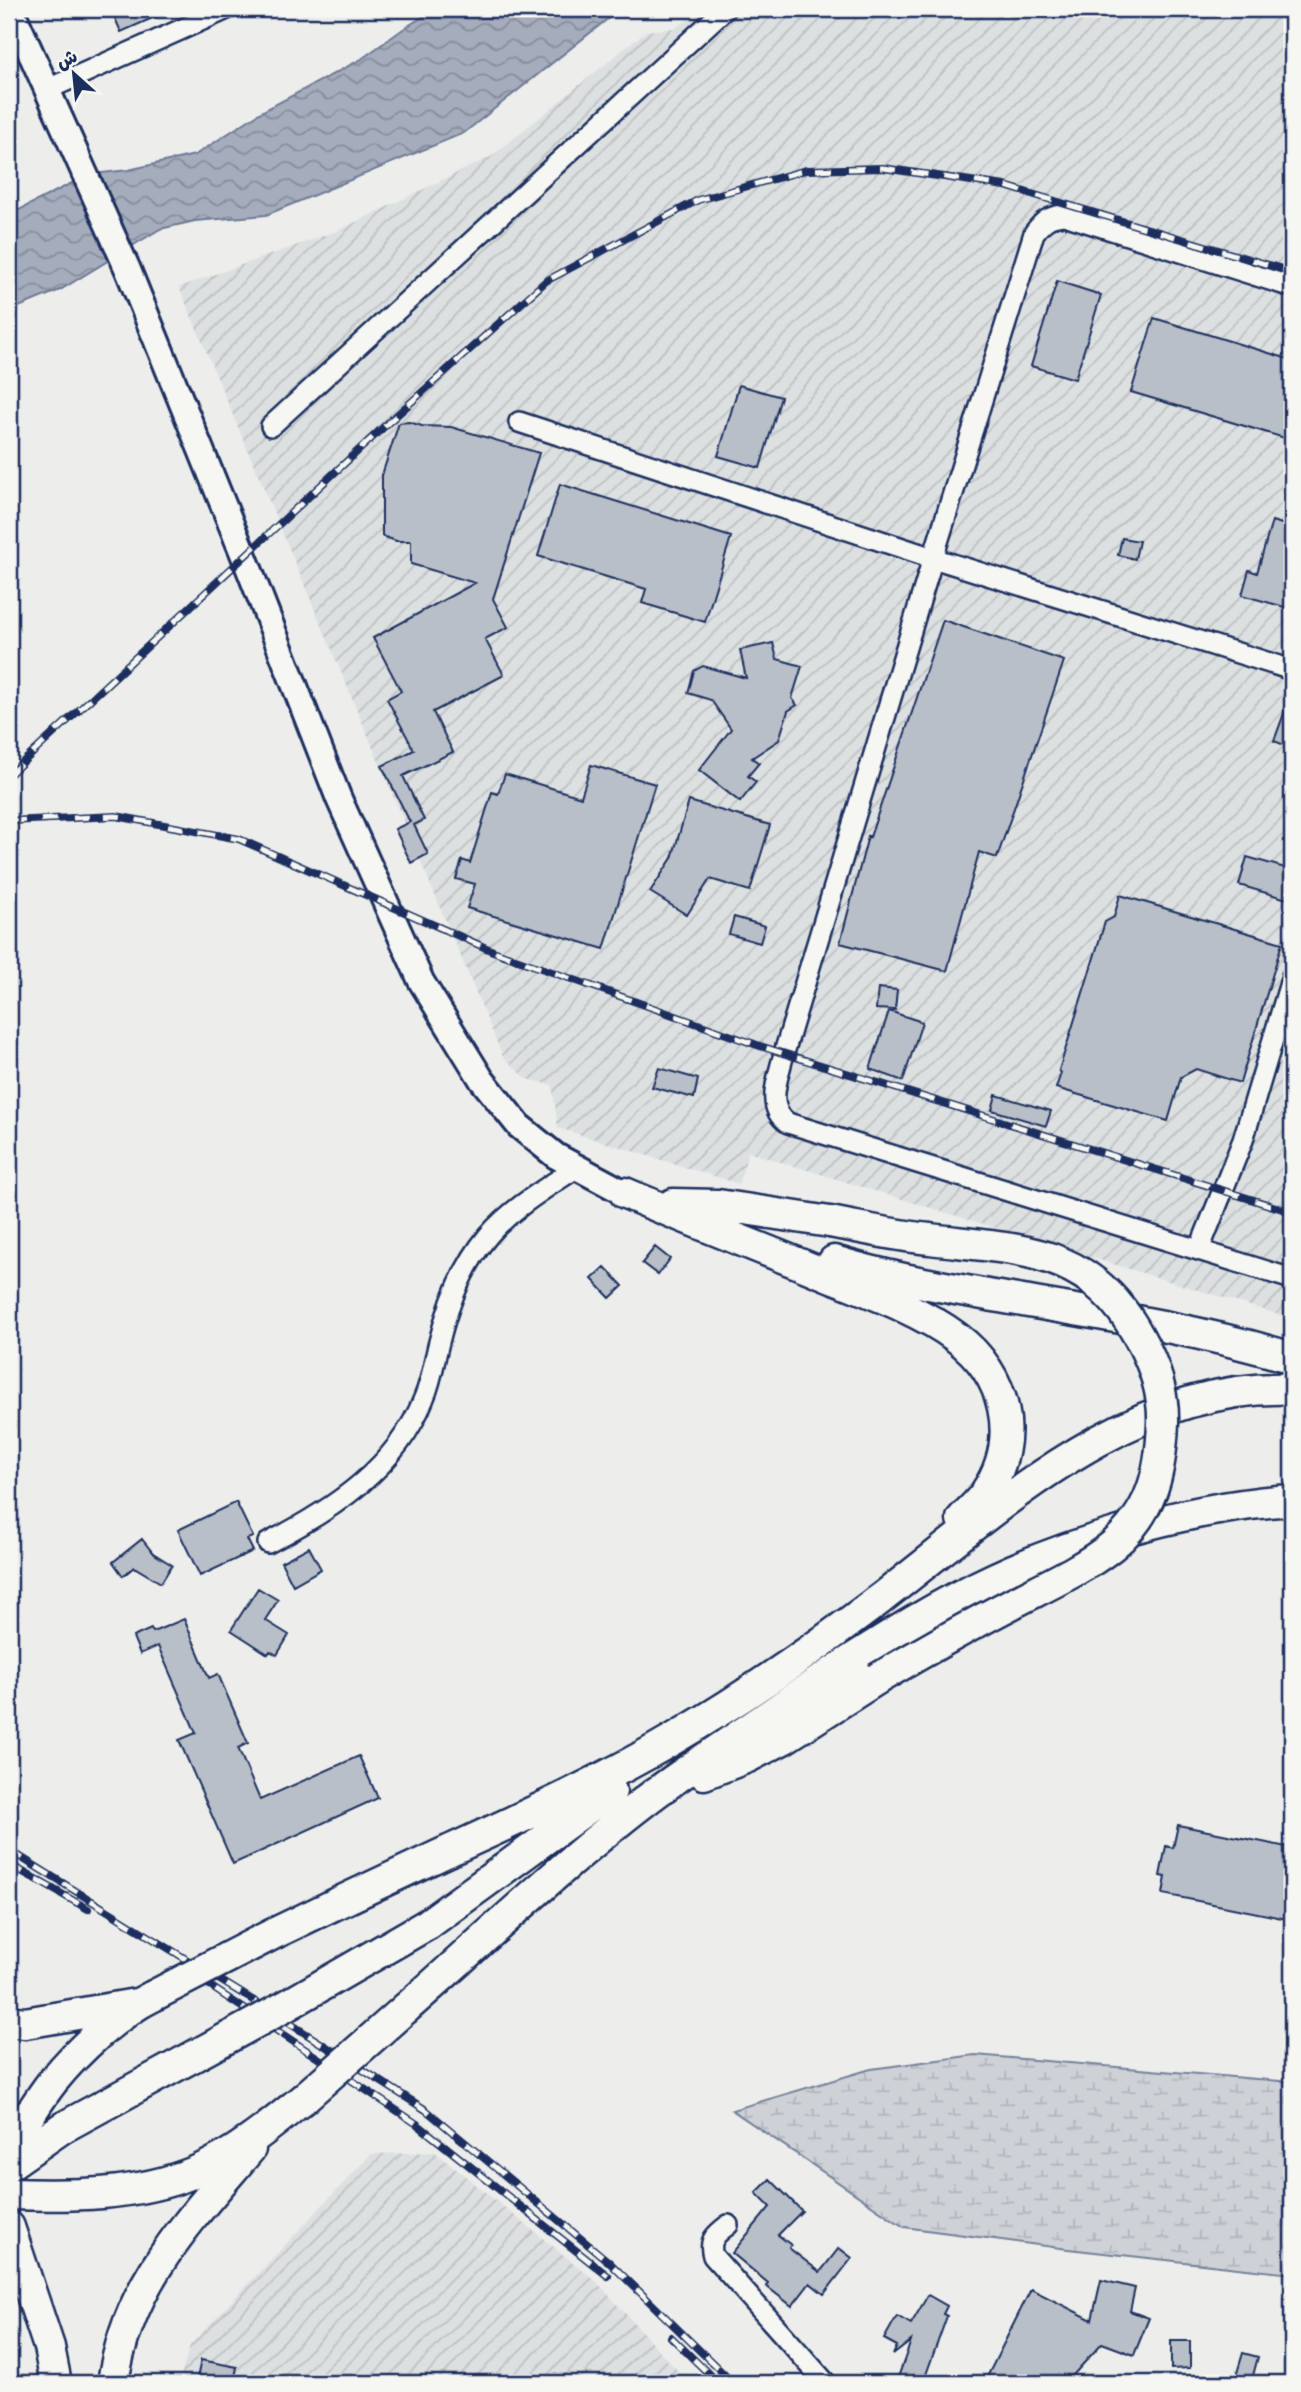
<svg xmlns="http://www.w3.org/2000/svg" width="1301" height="2392" font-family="Dekko,'Playpen Sans Arabic',sans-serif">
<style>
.industrial{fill:url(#industrial-furrows)}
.wetland{fill:url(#wetland-marsh);stroke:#74809a;stroke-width:2}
.water{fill:url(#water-waves);stroke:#6e7a96;stroke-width:2}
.building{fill:#b9bfc8;stroke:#1b2f5e;stroke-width:2}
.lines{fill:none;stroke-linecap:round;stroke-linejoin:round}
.minor-casing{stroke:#1b2f5e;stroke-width:24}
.major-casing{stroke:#1b2f5e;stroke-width:30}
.highway-casing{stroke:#1b2f5e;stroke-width:35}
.minor{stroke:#f6f6f2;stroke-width:19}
.major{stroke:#f6f6f2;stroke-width:24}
.highway{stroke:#f6f6f2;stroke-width:30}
.rail-casing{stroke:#1b2f5e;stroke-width:8}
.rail{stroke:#f6f6f2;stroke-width:5;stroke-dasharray:16;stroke-linecap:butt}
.highway-bridge-casing{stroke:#1b2f5e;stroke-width:35;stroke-linecap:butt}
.highway-bridge{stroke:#f6f6f2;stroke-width:30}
</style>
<defs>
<pattern id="industrial-furrows" width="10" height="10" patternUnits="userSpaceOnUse" patternTransform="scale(1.75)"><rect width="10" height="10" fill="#dde0e1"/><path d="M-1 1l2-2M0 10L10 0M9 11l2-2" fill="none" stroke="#bdc0c3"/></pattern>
<pattern id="wetland-marsh" width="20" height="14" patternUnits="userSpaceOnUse" patternTransform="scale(1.75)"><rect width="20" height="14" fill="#ced2d7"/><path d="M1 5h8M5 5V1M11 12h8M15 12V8" fill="none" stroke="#b0b5bb"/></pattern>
<pattern id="water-waves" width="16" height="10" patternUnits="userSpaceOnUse" patternTransform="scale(1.75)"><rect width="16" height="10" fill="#a5acbc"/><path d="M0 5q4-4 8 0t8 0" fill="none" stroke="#868c9c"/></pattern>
</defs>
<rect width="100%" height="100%" fill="#edeeec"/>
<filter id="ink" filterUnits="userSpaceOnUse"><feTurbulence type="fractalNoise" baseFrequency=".0143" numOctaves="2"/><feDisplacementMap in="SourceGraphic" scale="14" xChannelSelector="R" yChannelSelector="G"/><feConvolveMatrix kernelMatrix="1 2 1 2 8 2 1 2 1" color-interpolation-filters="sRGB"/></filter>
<g filter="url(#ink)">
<path class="industrial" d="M699,9H1292V1319L748,1152L739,1184L558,1128L552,1085L527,1079L503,1057L179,287L337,231L492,156L646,31L675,28L696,14Z
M435,2152L594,2279L689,2383H179L190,2345L371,2154Z"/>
<path class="wetland" d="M975,2055L1292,2082V2274L1068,2249L904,2227L732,2110L871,2069Z"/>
<path class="water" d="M436,9H615L610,17L464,133L266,215L195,221L160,229L60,290L9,311V215L72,183L102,173L128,170L195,155L261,112L360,60L406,27Z"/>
<path class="building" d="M111,9H173L121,32Z
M1057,281L1101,295L1075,379L1031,366Z
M1154,318L1292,360V424L1288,439L1131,392Z
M739,385L781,397L760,468L718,456Z
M409,422L422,426L451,427L539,453L493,599L508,627L485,639L504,675L433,712L453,752L403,776L424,820L414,825L428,854L411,863L395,829L410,822L382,766L414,750L387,699L401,691L373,638L475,583L411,564V541H396L382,536V475L399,423Z
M560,484L731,537L705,622L642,603L646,589L538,556Z
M1272,521L1292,527V593L1288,608L1242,595L1249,570L1257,573Z
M1122,538L1139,541L1135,559L1118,555Z
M943,620L1064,661L997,858L979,852L947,971L840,943L868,836L870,837Z
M773,643L777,659L802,666L792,698L797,705L788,711L779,740L752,758L759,763L748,776L756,782L740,802L699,770L731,729L711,700L688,693L694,671L703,666L746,678L740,650Z
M1290,697H1292V748L1274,741Z
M591,765L655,784L604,949L467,908L475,884L456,879L462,860L470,863L492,792L498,794L505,774L581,797Z
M689,801L770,825L750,891L710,879L687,915L650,892L672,858Z
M1247,857L1292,870V881L1287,899L1239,885Z
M1120,895L1282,943L1240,1083L1196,1069L1181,1077L1168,1121L1056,1088L1061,1073L1059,1070L1105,922L1114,917Z
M734,917L765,926L760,943L729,934Z
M878,988L897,990L895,1010L876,1009Z
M889,1011L922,1022L903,1081L870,1069Z
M659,1068L698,1079L694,1098L652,1087Z
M996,1095L1051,1111L1046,1126L992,1110Z
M655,1247L670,1259L658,1275L642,1263Z
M605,1267L623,1286L610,1298L592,1279Z
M236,1502L253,1537L247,1539L253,1551L200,1576L178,1530Z
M142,1539L153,1553L172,1565L161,1583L134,1567L123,1576L113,1562Z
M309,1547L321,1569L293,1585L281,1562Z
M258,1588L278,1600L265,1620L289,1635L277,1655L270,1651L268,1654L231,1630Z
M184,1619L209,1678L218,1674L248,1743L238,1748L260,1800L359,1756L378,1798L233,1864L179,1740L196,1733L158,1646L140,1654L133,1637L151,1629L153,1632Z
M1178,1825L1292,1848V1920L1163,1894L1166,1877L1160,1876L1166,1846L1173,1848Z
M770,2179L802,2211L778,2235L791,2245L789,2248L820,2272L839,2248L852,2258L824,2294L810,2283L792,2306L766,2286L768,2283L732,2253L770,2207L756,2193Z
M1101,2280L1135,2288L1130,2311L1149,2318L1134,2355L1102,2343L1066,2383H984L1031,2289L1092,2320Z
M928,2295L947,2306L943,2314L947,2316L923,2383H896L911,2341L893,2355L897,2346L884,2339L897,2316L911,2324Z
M1171,2341H1190V2368L1171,2369Z
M1243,2353L1258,2357L1251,2383H1234Z
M201,2360L237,2367L234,2383H196Z"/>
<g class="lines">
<defs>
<path id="minor" d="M46,90L227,9
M1292,287L1064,215C1049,216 1043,221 1034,233L933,558L784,1053C779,1076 764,1107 788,1123L1292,1279
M519,422L933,558L1292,670
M271,426L725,9
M1199,1250L1243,1140L1292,976
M268,1543C332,1510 397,1468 424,1398C432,1380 434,1361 439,1342C448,1305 463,1266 488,1236C512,1208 546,1188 576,1168
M728,2225C716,2234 708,2240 713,2256L826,2383"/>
<path id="major" d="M11,9L128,270L244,556L339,799L421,981L482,1080L519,1126L556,1156L625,1193"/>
<path id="highway" d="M625,1193C689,1220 753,1245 817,1271C861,1289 919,1309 956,1337C1006,1374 1022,1439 986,1492C980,1502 970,1510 962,1519
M673,1204L718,1205L830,1222
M834,1261C892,1279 951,1288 1011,1299C1105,1315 1201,1330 1292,1358
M704,1774L748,1757L783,1739L877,1679
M428,1924L611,1791
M275,1933C331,1906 388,1879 444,1853C523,1817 601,1782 675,1738C746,1696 813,1650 879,1600C1000,1507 1129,1383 1292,1389
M405,2009C488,1936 569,1858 657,1792C695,1764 736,1738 775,1711C835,1670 895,1630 959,1596C1054,1545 1185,1507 1292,1500
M9,2021L25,2023L136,2004
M9,2144C25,2124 37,2101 53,2081C78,2050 118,2013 153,1996
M9,2165L62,2128
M9,2194C72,2196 136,2196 195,2172C235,2155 270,2126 303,2099
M9,2227L49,2347L56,2383
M113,2383C127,2284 188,2222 250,2149"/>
</defs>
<use href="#minor" class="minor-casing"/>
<use href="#major" class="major-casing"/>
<use href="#highway" class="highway-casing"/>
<use href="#minor" class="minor"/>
<use href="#major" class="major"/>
<use href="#highway" class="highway"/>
<defs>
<path id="rail" d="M9,775L388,423L546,281L698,200L806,170L883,168L1005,186L1292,272
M9,821L116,816L239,839L493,951L760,1046L1292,1212
M9,1850L267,2009L426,2110L609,2262L733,2383
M9,1864L88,1909
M189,1972L417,2124L608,2276
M671,2337L718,2383"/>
</defs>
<use href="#rail" class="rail-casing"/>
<use href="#rail" class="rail"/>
<defs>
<path id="highway-bridge" d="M830,1222C863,1228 896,1236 930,1239C1019,1250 1091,1247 1139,1337C1153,1362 1164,1393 1163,1423C1161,1472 1152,1513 1112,1546C1082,1570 1045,1586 1011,1604C965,1628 921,1653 877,1679
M153,1996L275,1933
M303,2099L405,2009
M62,2128L286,2006L428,1924"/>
</defs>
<use href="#highway-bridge" class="highway-bridge-casing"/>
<use href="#highway-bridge" class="highway-bridge"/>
</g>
</g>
<rect width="1301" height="2392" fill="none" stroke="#f6f6f2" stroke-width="35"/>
<rect x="18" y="18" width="1266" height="2357" fill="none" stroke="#1b2f5e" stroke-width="2.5" filter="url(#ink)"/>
<g transform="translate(74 74) rotate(333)" stroke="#f6f6f2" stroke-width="5" paint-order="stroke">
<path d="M0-5L12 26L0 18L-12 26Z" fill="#1b2f5e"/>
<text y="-10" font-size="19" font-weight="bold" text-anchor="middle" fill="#1b2f5e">ش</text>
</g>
</svg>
